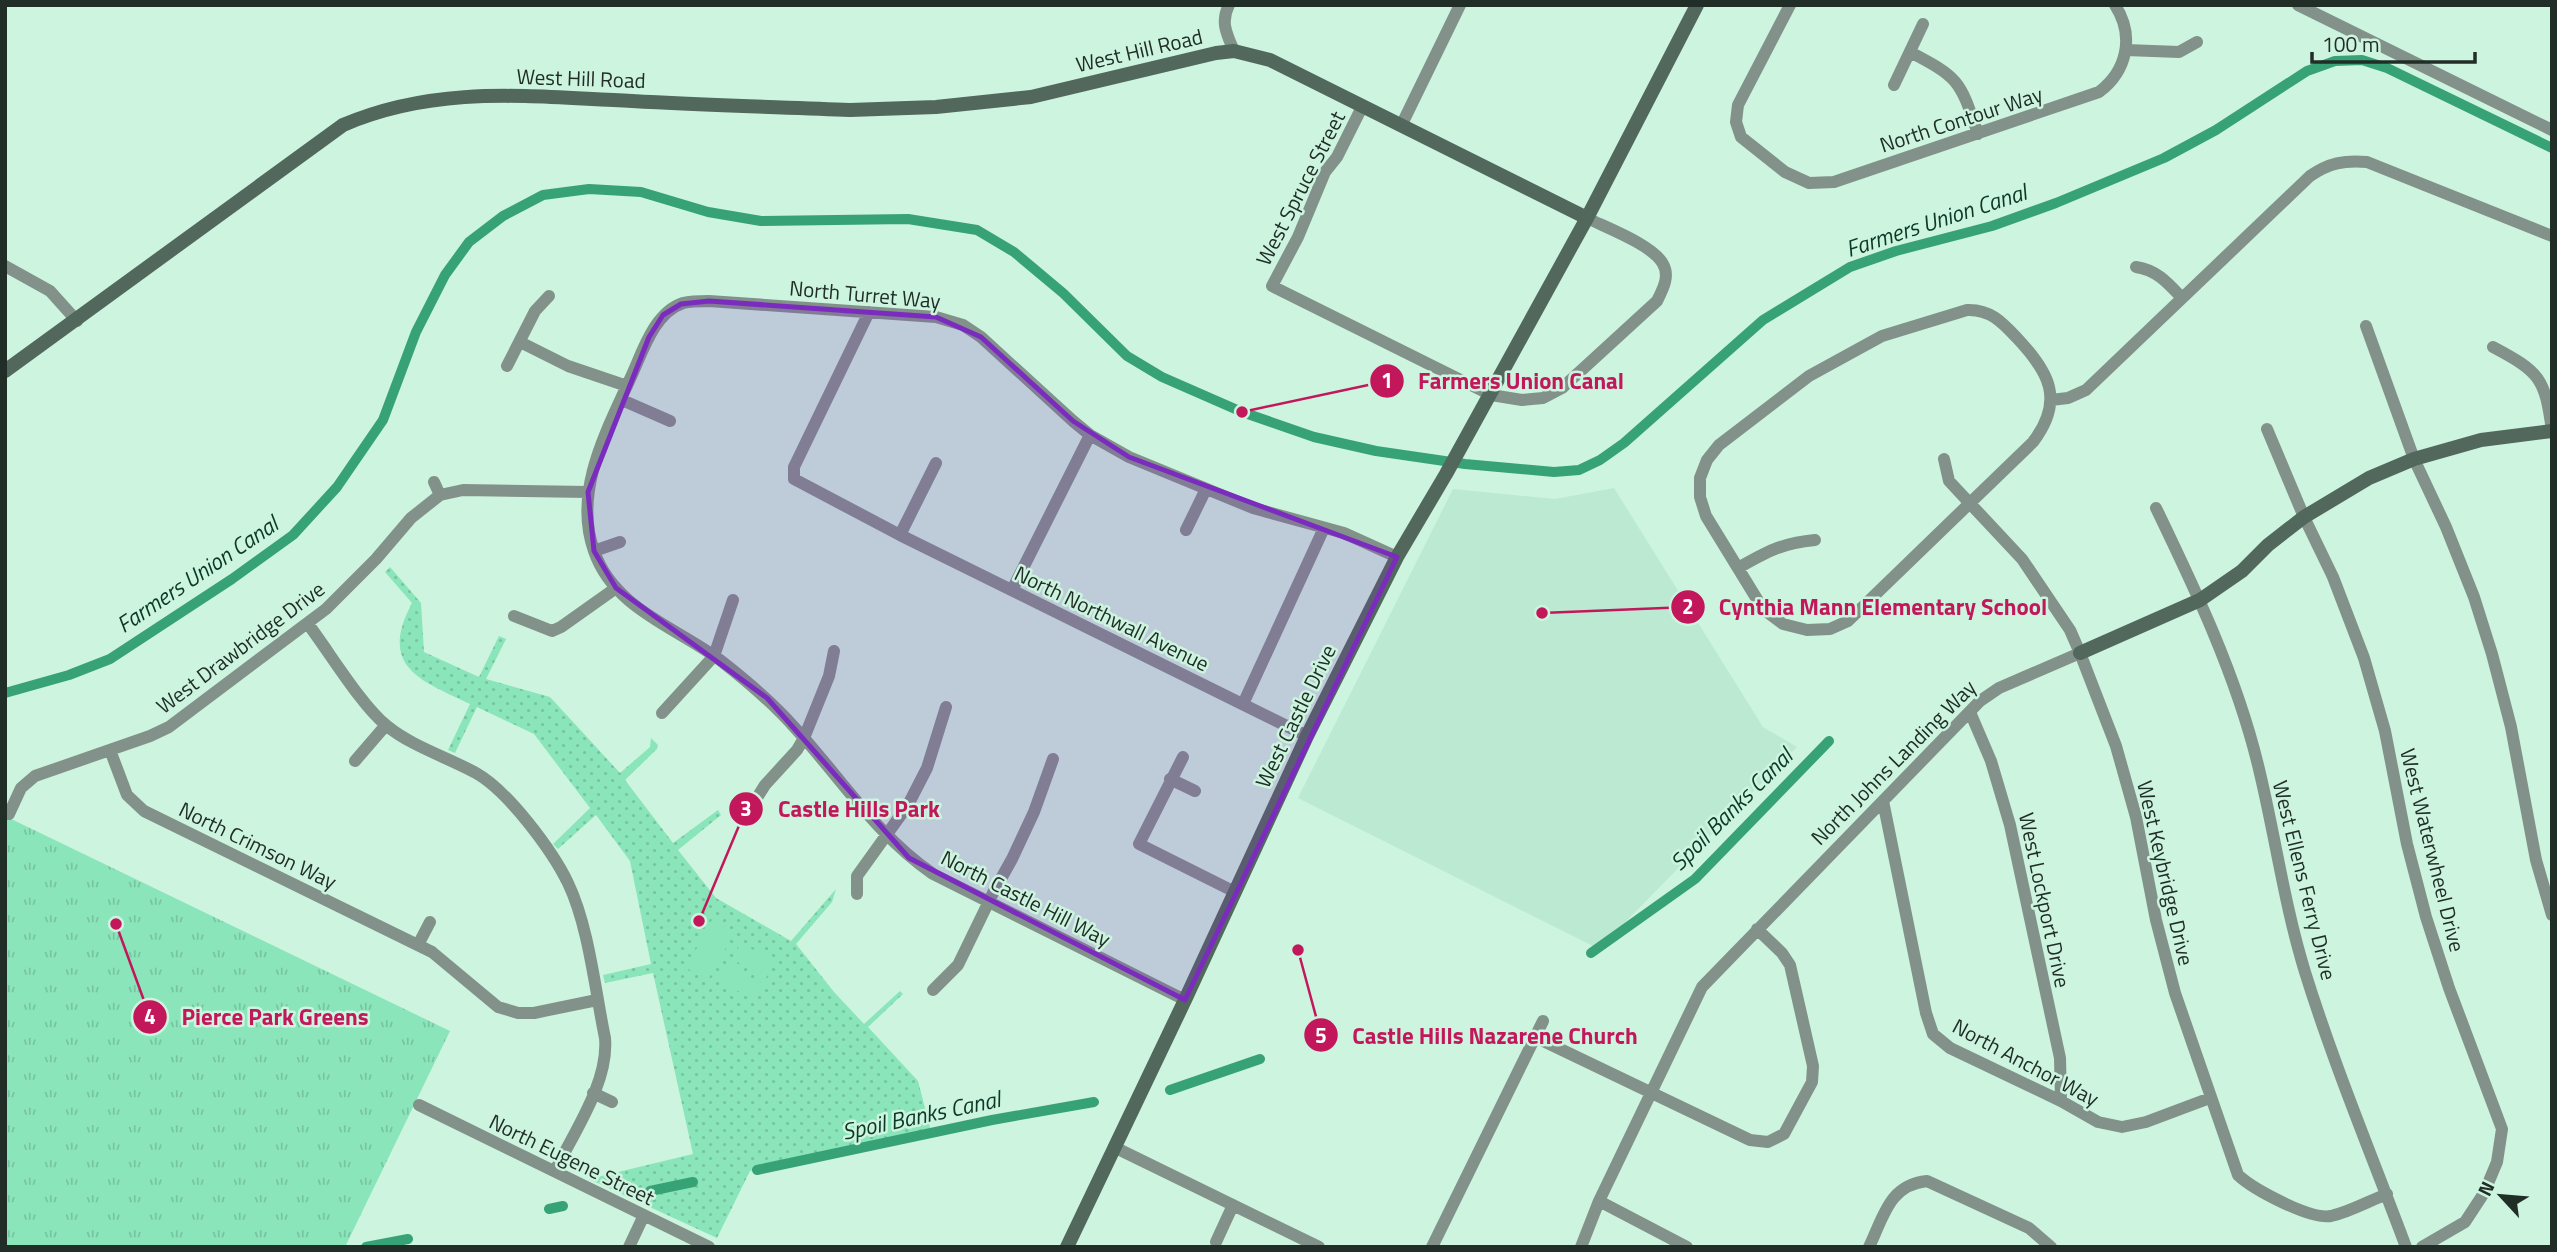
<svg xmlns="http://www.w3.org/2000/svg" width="2557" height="1252" font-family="'Titillium Web',sans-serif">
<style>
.built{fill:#bbe9d2}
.grass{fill:url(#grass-tufts)}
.park{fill:url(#park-dots)}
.pitch{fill:#8ae5ba}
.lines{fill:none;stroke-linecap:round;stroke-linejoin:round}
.canal{stroke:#38a277;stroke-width:10}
.street{stroke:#82928a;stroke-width:12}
.secondary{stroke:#52685d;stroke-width:14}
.marked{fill:#7b2cbf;fill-opacity:0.2;stroke:#7b2cbf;stroke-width:5;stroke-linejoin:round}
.labels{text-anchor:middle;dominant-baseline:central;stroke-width:5;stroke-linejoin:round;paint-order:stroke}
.street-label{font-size:21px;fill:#202e27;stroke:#cdf4df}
.water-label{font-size:23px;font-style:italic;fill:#0b3927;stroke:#cdf4df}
.leader{fill:none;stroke:#c2185b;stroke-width:2.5}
.callout-dot{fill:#c2185b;stroke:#cdf4df;stroke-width:2.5}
.mark-label{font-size:21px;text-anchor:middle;font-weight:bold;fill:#fff}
.callout-label{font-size:23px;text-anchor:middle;font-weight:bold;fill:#c2185b;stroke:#cdf4df;stroke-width:5;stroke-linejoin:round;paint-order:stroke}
</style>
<defs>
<pattern id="grass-tufts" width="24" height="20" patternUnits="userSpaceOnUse" patternTransform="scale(1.75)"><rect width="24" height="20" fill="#8ae5ba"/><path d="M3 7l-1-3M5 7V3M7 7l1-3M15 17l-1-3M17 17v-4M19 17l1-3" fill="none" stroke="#77c5a0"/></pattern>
<pattern id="park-dots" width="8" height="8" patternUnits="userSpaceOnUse" patternTransform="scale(1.75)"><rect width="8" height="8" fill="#8ae5ba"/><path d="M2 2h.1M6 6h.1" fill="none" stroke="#77c5a0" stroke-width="1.8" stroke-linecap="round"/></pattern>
</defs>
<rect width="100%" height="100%" fill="#cdf4df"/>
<path class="built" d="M1614,488L1763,727L1797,747L1599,949L1298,798L1453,489L1555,499Z"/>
<path class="grass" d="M5,816L450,1031L345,1247H5Z"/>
<path class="park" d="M390,567L421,603L424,652L479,677L499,636L506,639L486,679L550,697L620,773L650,747L651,738L658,745L657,749L625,780L673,843L718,810L721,815L678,850L716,898L791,941L836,889L832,902L796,944L834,992L864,1024L900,991L903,994L868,1027L918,1081L931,1131L750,1171L717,1238L589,1179L693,1154L653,973L605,983L603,975L651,964L630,861L596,815L558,849L553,844L590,808L534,734L477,707L455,753L448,750L470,704C420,680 378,667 412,603L385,572Z"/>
<path class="pitch" d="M712,920L734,933L708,980L686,968Z
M741,943L775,962L766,978L732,959Z
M729,965L763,984L754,1000L720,981Z"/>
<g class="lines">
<path class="canal" d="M5,693L69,675L110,659L232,579L293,535L337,487L383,420L416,332L445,275L469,242L503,216L543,195L589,189L641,192L708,212L761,221L908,219L977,230L1014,252L1063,293L1127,356L1162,377L1242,412L1314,437L1376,451L1465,464L1554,472L1579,470L1600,460L1624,443L1763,320L1850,267L1896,251L1992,226L2056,203L2164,158L2216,130L2307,71L2335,61L2362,60L2387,68L2552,148
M1591,953L1695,879L1829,741
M1170,1090L1260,1059
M757,1170L992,1120L1094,1102
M650,1191L693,1182
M549,1209L563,1206
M366,1247L408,1239"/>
<path class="street" d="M1229,5C1220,22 1227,35 1234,51
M1790,5L1738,105L1736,122L1741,137L1785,172L1809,183L1834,182L2099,92C2127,71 2135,36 2115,5
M2298,5L2552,130
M2126,50L2179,52L2197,42
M1910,52C1960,78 1960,81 1978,134
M1894,85L1923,24
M1362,107L1337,157L1325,172L1298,237L1272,286L1491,395L1522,400L1543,398L1562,388L1657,301C1663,289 1670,276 1663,264C1653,245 1607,228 1587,218
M1401,126L1460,5
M5,266L50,291L77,321
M2136,267C2157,270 2168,283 2182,298
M1967,310C1990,309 2002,322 2017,338C2049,372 2065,400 2033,442L1848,621L1830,629L1807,630L1783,624L1763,609L1706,516L1700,497V478L1707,460L1719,445L1809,376L1882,336Z
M869,312L794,467V479L900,535L1307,736
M2366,326L2414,459L2446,527L2474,597L2492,654L2511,727L2536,860L2552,915
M520,342L568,366L627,386
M2493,347C2540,372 2545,378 2552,431
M507,366L535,311L549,296
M622,400L670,421
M2051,400L2068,398L2086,390L2310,176C2329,163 2344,160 2367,162L2552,236
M2267,429L2304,517L2333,577L2364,658L2385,731L2407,844L2426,917L2449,988L2502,1129L2497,1162L2484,1193L2465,1222L2422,1247
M1944,459L1949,481L2022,559L2070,630L2080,653L2116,746L2136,817L2156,920L2175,993L2238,1175C2253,1189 2310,1220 2331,1216C2349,1212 2369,1201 2387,1194
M434,482L440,495
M2156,508C2196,591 2236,675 2258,765C2275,834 2284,904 2305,972C2334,1065 2372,1156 2406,1247
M1186,530L1206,489
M900,535L936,463
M594,551L620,542
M1738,568C1766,552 1782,543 1815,540
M1012,590L1090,435
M514,616L552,631L561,627L616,588
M308,624C330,653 361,705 387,726C413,747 447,757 476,773C508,791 552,850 568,883C589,927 595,990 605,1038C609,1082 574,1132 555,1171
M1243,704L1324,528
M1970,712L1991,761L2010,825L2060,1058L2061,1101
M662,713L714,656L733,600
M110,750L127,795L144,811L432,952L498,1007L518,1013H534L597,1000
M1183,757L1139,844L1235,892
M355,761L386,725
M1170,779L1195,791
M1883,801L1926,1013L1933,1034L1950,1048L2061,1101L2098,1122L2122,1127L2146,1122L2210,1098
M9,814L21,788L35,776L150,736L169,727L326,609L376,559L411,518L440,495L463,490L588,492
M745,817L765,785L797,750L804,738L829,676L834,651
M857,894V876L908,805L927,768L946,707
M418,945L430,922
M933,990L958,965L993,893L1012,859L1034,812L1053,759
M1185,1000L933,874C876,835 841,778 795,728C773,703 747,681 720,660C676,627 614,609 594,551C573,492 606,432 630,379C642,354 653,313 683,303C691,301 701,301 709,301L936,317L963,325L981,337L1073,421L1090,435L1129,457L1253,508L1344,533L1397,557
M1535,1037L1750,1140L1768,1142L1784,1134L1812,1082L1813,1066L1790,965L1782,953L1757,929
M593,1093L612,1102
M419,1105L709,1247
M1114,1147L1319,1247
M1599,1201L1687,1247
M1216,1242L1233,1205
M629,1247L644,1215
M1432,1247L1543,1021
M1581,1247L1599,1201L1702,987L1980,701L1999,688L2080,653
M1869,1247C1884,1216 1889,1185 1927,1181L2029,1228L2051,1247"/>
<path class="secondary" d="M5,371L343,125C439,84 531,97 632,101C705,105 778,107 850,110L936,107L1031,97L1216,53L1234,51L1270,60L1587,218
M2080,653L2200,600L2242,571L2268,545L2304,517L2369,478L2414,459L2481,440L2552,431
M1067,1247L1185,1000L1307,736L1397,557L1446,474L1587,218L1697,5"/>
</g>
<path class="marked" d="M709,301L936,317L981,337L1073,421L1129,457L1397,557L1185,1000L909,858L767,698L616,588L594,551L588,492L649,337L663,315L681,304Z"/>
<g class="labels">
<g class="street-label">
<text transform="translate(1139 50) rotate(-13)">West Hill Road</text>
<text transform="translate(581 78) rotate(2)">West Hill Road</text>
<text transform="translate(1961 119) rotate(-18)">North Contour Way</text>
<text transform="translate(1300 188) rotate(-63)">West Spruce Street</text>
<text transform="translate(865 294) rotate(5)">North Turret Way</text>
<text transform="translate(1112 618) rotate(26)">North Northwall Avenue</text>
<text transform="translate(240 647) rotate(-37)">West Drawbridge Drive</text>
<text transform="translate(1295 716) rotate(-64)">West Castle Drive</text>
<text transform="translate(1893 762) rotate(-45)">North Johns Landing Way</text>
<text transform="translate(258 845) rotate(26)">North Crimson Way</text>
<text transform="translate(2433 850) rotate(76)">West Waterwheel Drive</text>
<text transform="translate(2166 873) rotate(77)">West Keybridge Drive</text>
<text transform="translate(2305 880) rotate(76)">West Ellens Ferry Drive</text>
<text transform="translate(1026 898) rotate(27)">North Castle Hill Way</text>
<text transform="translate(2045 900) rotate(78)">West Lockport Drive</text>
<text transform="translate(2026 1062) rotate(28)">North Anchor Way</text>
<text transform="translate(572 1159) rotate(26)">North Eugene Street</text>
</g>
<g class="water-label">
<text transform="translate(1936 220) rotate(-18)">Farmers Union Canal</text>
<text transform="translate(197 574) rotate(-34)">Farmers Union Canal</text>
<text transform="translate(1731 809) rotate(-45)">Spoil Banks Canal</text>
<text transform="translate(921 1115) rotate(-12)">Spoil Banks Canal</text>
</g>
</g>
<path class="leader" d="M1242 412L1387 381M1542 613L1688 607M699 921L746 809M116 924L150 1017M1298 950L1321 1035"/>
<g class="callout-dot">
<circle cx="1242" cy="412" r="7"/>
<circle cx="1542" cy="613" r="7"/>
<circle cx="699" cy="921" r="7"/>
<circle cx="116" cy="924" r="7"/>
<circle cx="1298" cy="950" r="7"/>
<circle cx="1387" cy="381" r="18"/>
<circle cx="1688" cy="607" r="18"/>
<circle cx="746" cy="809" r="18"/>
<circle cx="150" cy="1017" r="18"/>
<circle cx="1321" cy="1035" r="18"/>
</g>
<g class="mark-label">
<text x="1387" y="388">1</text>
<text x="1688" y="614">2</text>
<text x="746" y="816">3</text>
<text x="150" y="1024">4</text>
<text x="1321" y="1043">5</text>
</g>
<g class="callout-label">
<text x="1521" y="389">Farmers Union Canal</text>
<text x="1883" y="615">Cynthia Mann Elementary School</text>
<text x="859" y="817">Castle Hills Park</text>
<text x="275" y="1025">Pierce Park Greens</text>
<text x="1495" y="1044">Castle Hills Nazarene Church</text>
</g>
<rect width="2557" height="1252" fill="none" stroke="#202e27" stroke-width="14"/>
<g transform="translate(2501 1196) rotate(296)" stroke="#cdf4df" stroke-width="5" paint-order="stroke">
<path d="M0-5L12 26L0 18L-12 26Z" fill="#202e27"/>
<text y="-10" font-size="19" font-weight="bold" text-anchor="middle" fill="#202e27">N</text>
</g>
<path d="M2312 52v10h163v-10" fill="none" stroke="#202e27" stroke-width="3.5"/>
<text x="2322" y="52" font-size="21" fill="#202e27" stroke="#cdf4df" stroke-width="5" paint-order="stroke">100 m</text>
</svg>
